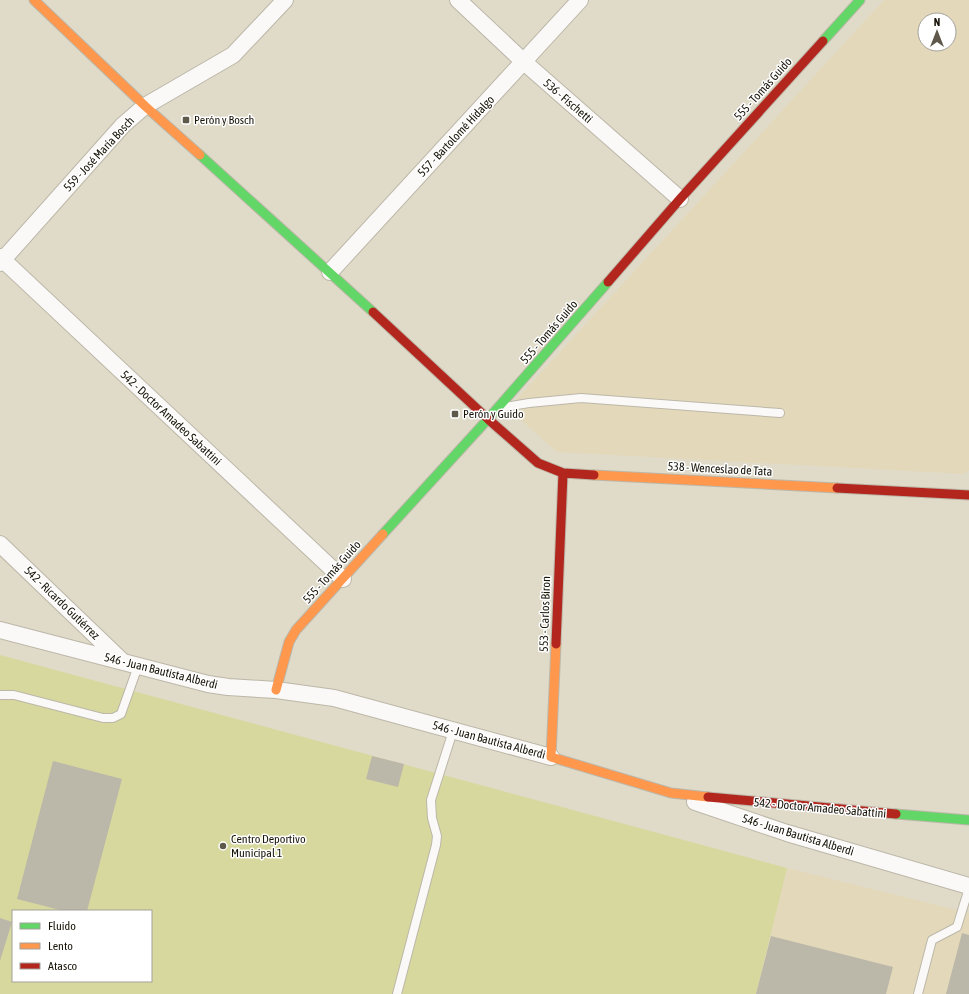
<svg xmlns="http://www.w3.org/2000/svg" width="969" height="994" font-family="'Asap Condensed',sans-serif">
<style>
.built{fill:#e3d9ba;fill-rule:evenodd}
.green{fill:#d7d89d;fill-rule:evenodd}
.building{fill:#bbb7a9}
.lines{fill:none;stroke-linecap:round;stroke-linejoin:round}
.lane-casing{stroke:#bcb7a9;stroke-width:10}
.street-casing{stroke:#bcb7a9;stroke-width:18}
.fast-casing{stroke:#bcb7a9;stroke-width:11}
.slow-casing{stroke:#bcb7a9;stroke-width:11}
.jam-casing{stroke:#bcb7a9;stroke-width:11}
.lane{stroke:#faf9f7;stroke-width:8}
.street{stroke:#faf9f7;stroke-width:16}
.fast{stroke:#63d668;stroke-width:9}
.slow{stroke:#ff974d;stroke-width:9}
.jam{stroke:#b3261e;stroke-width:9}
.poi-dot{fill:#5e594b;stroke:#fff;stroke-width:1.5}
.labels{text-anchor:middle;dominant-baseline:central;stroke-width:3;stroke-linejoin:round;paint-order:stroke}
.street-label{font-size:12px;fill:#181408;stroke:#fff}
.poi-label{font-size:12px;fill:#181408;stroke:#fff;text-anchor:start}
</style>
<rect width="100%" height="100%" fill="#e0dac8"/>
<path class="built" d="M884,0H969V470L964,474L557,452L514,414V402ZM925,20H949V44H925Z
M787,868L969,913V994H756Z"/>
<path class="green" d="M0,655L787,868L756,994H0ZM13,911H151V981H13Z"/>
<path class="building" d="M372,756L404,764L398,787L366,779Z
M53,761L122,779L87,911H64L17,899Z
M0,918L12,922L0,961Z
M962,933L969,935V994H946Z
M771,936L893,967L886,994H756Z"/>
<g class="lines">
<defs>
<path id="lane" d="M505,407L529,403L581,398L780,413
M0,695H14L103,718H113L121,714L138,666
M397,994L436,845L437,836L432,818L431,800L453,731
M918,994L932,940L957,927L969,888"/>
<path id="street" d="M458,0L524,62L680,199
M0,257L343,579
M0,263L123,125L145,106L233,55L285,0
M330,272L580,0
M0,544L123,662
M0,630L208,684L228,687L276,690L334,698L551,757
M695,802L787,833L969,886"/>
<path id="fast" d="M823,41L860,0
M200,155L373,312
M383,534L488,419L608,282
M896,814L969,820"/>
<path id="slow" d="M34,0L145,106L200,155
M594,475L837,488
M556,644L551,757L671,793L708,797
M276,690L289,642L296,630L383,534"/>
<path id="jam" d="M608,282L680,199L823,41
M373,312L488,419L538,463L563,473L594,475
M837,488L969,495
M556,644L563,473
M708,797L896,814"/>
</defs>
<use href="#lane" class="lane-casing"/>
<use href="#street" class="street-casing"/>
<use href="#fast" class="fast-casing"/>
<use href="#slow" class="slow-casing"/>
<use href="#jam" class="jam-casing"/>
<use href="#lane" class="lane"/>
<use href="#street" class="street"/>
<use href="#fast" class="fast"/>
<use href="#slow" class="slow"/>
<use href="#jam" class="jam"/>
</g>
<g class="poi-dot">
<rect x="182" y="116" width="8" height="8" rx="2"/>
<rect x="451" y="410" width="8" height="8" rx="2"/>
<circle cx="223" cy="846" r="4"/>
</g>
<g class="labels">
<g class="street-label">
<text transform="translate(763 89) rotate(-48)">555 - Tomás Guido</text>
<text transform="translate(568 101) rotate(41)">536 - Fischetti</text>
<text transform="translate(456 136) rotate(-47)">557 - Bartolomé Hidalgo</text>
<text transform="translate(99 154) rotate(-47)">559 - José María Bosch</text>
<text transform="translate(549 332) rotate(-49)">555 - Tomás Guido</text>
<text transform="translate(171 418) rotate(43)">542 - Doctor Amadeo Sabattini</text>
<text transform="translate(720 469) rotate(3)">538 - Wenceslao de Tata</text>
<text transform="translate(332 572) rotate(-48)">555 - Tomás Guido</text>
<text transform="translate(62 603) rotate(44)">542 - Ricardo Gutiérrez</text>
<text transform="translate(545 614) rotate(-88)">553 - Carlos Biron</text>
<text transform="translate(161 671) rotate(14)">546 - Juan Bautista Alberdi</text>
<text transform="translate(489 740) rotate(15)">546 - Juan Bautista Alberdi</text>
<text transform="translate(820 808) rotate(5)">542 - Doctor Amadeo Sabattini</text>
<text transform="translate(798 835) rotate(17)">546 - Juan Bautista Alberdi</text>
</g>
<g class="poi-label">
<text x="194" y="120">Perón y Bosch</text>
<text x="463" y="414">Perón y Guido</text>
<text x="231" y="839">Centro Deportivo<tspan x="231" dy="14">Municipal 1</tspan></text>
</g>
</g>
<rect x="12" y="910" width="140" height="72" fill="#ffffff" stroke="#a3a19c"/>
<rect x="20" y="923" width="20" height="6" fill="#63d668" stroke="#a3a19c"/>
<text x="48" y="930" font-size="12" fill="#181408">Fluido</text>
<rect x="20" y="943" width="20" height="6" fill="#ff974d" stroke="#a3a19c"/>
<text x="48" y="950" font-size="12" fill="#181408">Lento</text>
<rect x="20" y="963" width="20" height="6" fill="#b3261e" stroke="#a3a19c"/>
<text x="48" y="970" font-size="12" fill="#181408">Atasco</text>
<g transform="translate(937 32)"><circle r="19" fill="#ffffff" stroke="#a3a19c"/>
<path d="M0-3L7 15L0 10L-7 15Z" fill="#5e594b"/>
<text y="-6" font-size="11" font-weight="bold" text-anchor="middle" fill="#181408">N</text>
</g>
</svg>
